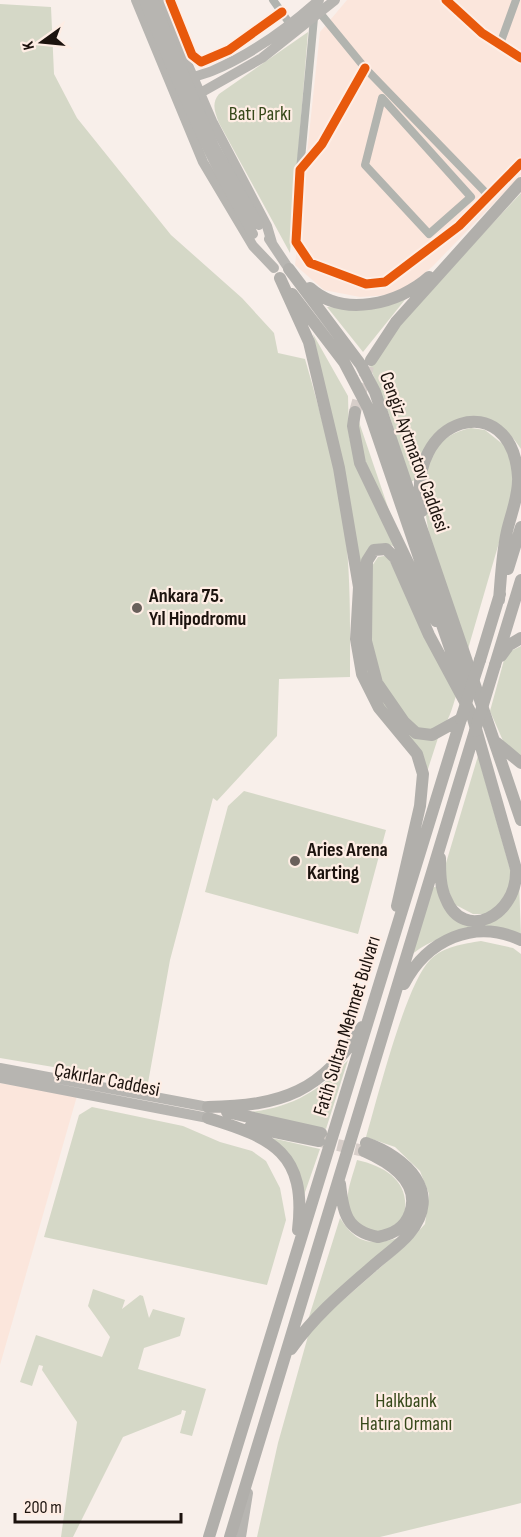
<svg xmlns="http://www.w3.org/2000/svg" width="521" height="1537" font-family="'Sofia Sans Condensed',sans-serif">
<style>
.built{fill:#fbe6dc}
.green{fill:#d5d8c7}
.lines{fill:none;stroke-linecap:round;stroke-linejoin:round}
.highway-tunnel{stroke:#d7cec9;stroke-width:12;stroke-dasharray:12 6;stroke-linecap:butt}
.minor{stroke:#b2b4af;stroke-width:8}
.major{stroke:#b7b5b1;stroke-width:10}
.highway{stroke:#b1afab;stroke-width:12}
.major-bridge{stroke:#b7b5b1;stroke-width:10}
.highway-bridge{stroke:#b1afab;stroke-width:12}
.cycleway-casing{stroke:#feede4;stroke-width:13}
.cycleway{stroke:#e8590c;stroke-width:9}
.poi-dot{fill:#69605b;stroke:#feede4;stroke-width:2}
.labels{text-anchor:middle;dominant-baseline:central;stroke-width:4.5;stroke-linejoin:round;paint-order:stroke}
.park-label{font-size:20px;fill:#37491a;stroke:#feede4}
.street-label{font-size:20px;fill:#1c130e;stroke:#feede4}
.poi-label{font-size:20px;font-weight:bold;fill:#1c130e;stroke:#feede4;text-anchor:start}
</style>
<rect width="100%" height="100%" fill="#f8efea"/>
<path class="built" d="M347,0H521V175L433,266L412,284L390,295L360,297L324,290L295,265L320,32Z
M0,1083L77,1096L0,1365Z"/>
<path class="green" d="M0,4L51,7L54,74L77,118L171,235L242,298L274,333L278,353L305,359C321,415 337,472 345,530C351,578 350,628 350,677L279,679L277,736L217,801L213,798L170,960L148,1083L0,1058Z
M308,32L290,253L219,123C215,112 211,104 219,94Z
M521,193V449C493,405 448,407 423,453C418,461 417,472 415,480L410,482L390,417L370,367L404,318Z
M408,296L363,352L327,307L356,308Z
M313,334L348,396L349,436L355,461L395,547C381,541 372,543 364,557C363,568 364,578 364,589C363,646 360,669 396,717C409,733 417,741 438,738L427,772C422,745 397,726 381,704C372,690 366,675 362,658C356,630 364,601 360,572C349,492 330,413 313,334Z
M357,416L396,531L363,456Z
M471,428L485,430L505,446L512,463V498L468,649C449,596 378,446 471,428Z
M384,556L388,557L456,696C453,705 450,719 443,726C410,755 373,669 369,646C365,621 371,591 372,566L378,557Z
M521,646V758L507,750L490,711L504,660L511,651Z
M478,756L513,879L504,901L488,914H473L454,904L446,884V863Z
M244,791L386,830L358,934L205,892L228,806Z
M519,882L521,936C477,934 448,926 411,955L430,889L437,886L446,909L492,921L506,913Z
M481,941L513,948L521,954V1503L380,1537H257L278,1443L310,1329L406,1245L425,1224L429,1194L420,1171L395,1147L366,1137C378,1097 405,986 430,960C444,946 463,944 481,941Z
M348,1060L326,1129L251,1112C292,1107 320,1091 348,1060Z
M92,1107L183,1126L220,1142L252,1151L266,1161L280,1188L286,1220L267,1285L44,1237L79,1115Z
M263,1136L320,1149L303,1198L299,1180Z
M357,1160C389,1167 413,1185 403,1219L384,1232L361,1230C339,1204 349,1189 357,1160Z
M340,1218C356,1243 369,1246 398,1238L308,1320Z
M93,1289L125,1300L122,1309L140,1295L143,1296L149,1318L153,1309L185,1318L180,1336L144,1348L138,1369L206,1389L192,1436L180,1433L186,1411L182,1410L181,1414L123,1437L73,1537H61L77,1422L42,1370L43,1366L39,1365L32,1386L20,1382L36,1335L102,1357L110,1337L88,1306Z"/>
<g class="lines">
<path class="highway-tunnel" d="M355,412L368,366
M320,1141L364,1151"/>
<path class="minor" d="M170,0L192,55L201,62L229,50L282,12
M273,0L290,24
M446,0L482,33L521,58
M320,13L365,68L488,195
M500,44L516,0
M365,68L322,144L300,170L296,242L310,263L366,284L385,282L459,226L521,163
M382,98L471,197L429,234L365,165Z
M300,170L314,18"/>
<path class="major" d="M136,0L203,162L253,246L274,268
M160,0L212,121L267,226L272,243
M190,79C197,75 205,74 212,71C250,55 289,27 319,0
M195,96L262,58L335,0
M269,239L289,269
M0,1068L208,1107
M0,1078L208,1118
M241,1537L248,1493"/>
<path class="highway" d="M289,269L361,365L375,392L521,820
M280,278L309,342L339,468L359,587L356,639L362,674L379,708L417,754L423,774L420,806L397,906
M310,288C343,318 399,304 429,277
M292,294L344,362L368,408L464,689
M371,360L396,322L521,183
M355,412L353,426L360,463L436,621
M422,511C403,416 512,385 518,477C519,495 511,514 507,531C502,553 501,577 499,600
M508,569L521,527
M501,656L509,645L521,638
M480,660L500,594
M495,665L521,580
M497,743L521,763
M440,858C440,871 440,887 446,899C463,942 518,917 516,869L472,715L429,635L395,558L386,549L374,550L367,561L366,641L377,683L404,722L416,733L432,735L461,719
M404,984C427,940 474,918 521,940
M208,1107C281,1106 323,1092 362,1027
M227,1112L321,1133
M208,1118C273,1138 307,1153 298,1230
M250,1127L319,1141
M340,1184C343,1212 346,1231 378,1237C393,1234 405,1228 410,1213C421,1182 389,1162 364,1151
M291,1349C314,1316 344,1291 374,1265C385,1255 399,1246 409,1234C444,1192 406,1157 366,1143
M209,1537L461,719
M230,1537L475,731"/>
<path class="major-bridge" d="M144,0C176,81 209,159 253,234
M153,0L214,146L259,225"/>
<path class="highway-bridge" d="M461,719L480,660
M475,731L495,665"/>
<defs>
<path id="cycleway" d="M170,0L192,55L201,62L229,50L282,12
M446,0L482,33L521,58
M365,68L322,144L300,170L296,242L310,263L366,284L385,282L459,226L521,163"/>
</defs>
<use href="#cycleway" class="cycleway-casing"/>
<use href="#cycleway" class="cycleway"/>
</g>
<g class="poi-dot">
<circle cx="137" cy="608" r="6"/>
<circle cx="295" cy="861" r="6"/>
</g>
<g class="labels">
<g class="park-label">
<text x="260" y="114">Batı Parkı</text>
<text x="406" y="1401">Halkbank<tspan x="406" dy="23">Hatıra Ormanı</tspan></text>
</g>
<g class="street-label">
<text transform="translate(414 452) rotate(70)">Cengiz Aytmatov Caddesi</text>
<text transform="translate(347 1026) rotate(-73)">Fatih Sultan Mehmet Bulvarı</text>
<text transform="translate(107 1080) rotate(11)">Çakırlar Caddesi</text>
</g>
<g class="poi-label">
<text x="149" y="596">Ankara 75.<tspan x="149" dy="23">Yıl Hipodromu</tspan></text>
<text x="307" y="850">Aries Arena<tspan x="307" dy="23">Karting</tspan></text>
</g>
</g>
<g transform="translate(42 42) rotate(255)" stroke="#feede4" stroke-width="4.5" paint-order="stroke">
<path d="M0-4.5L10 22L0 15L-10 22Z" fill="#1c130e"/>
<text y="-9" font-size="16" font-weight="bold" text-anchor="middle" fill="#1c130e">K</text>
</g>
<path d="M15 1513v9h166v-9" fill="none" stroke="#1c130e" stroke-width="3"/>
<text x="24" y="1513" font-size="18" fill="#1c130e" stroke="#feede4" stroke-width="4.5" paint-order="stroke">200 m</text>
</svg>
